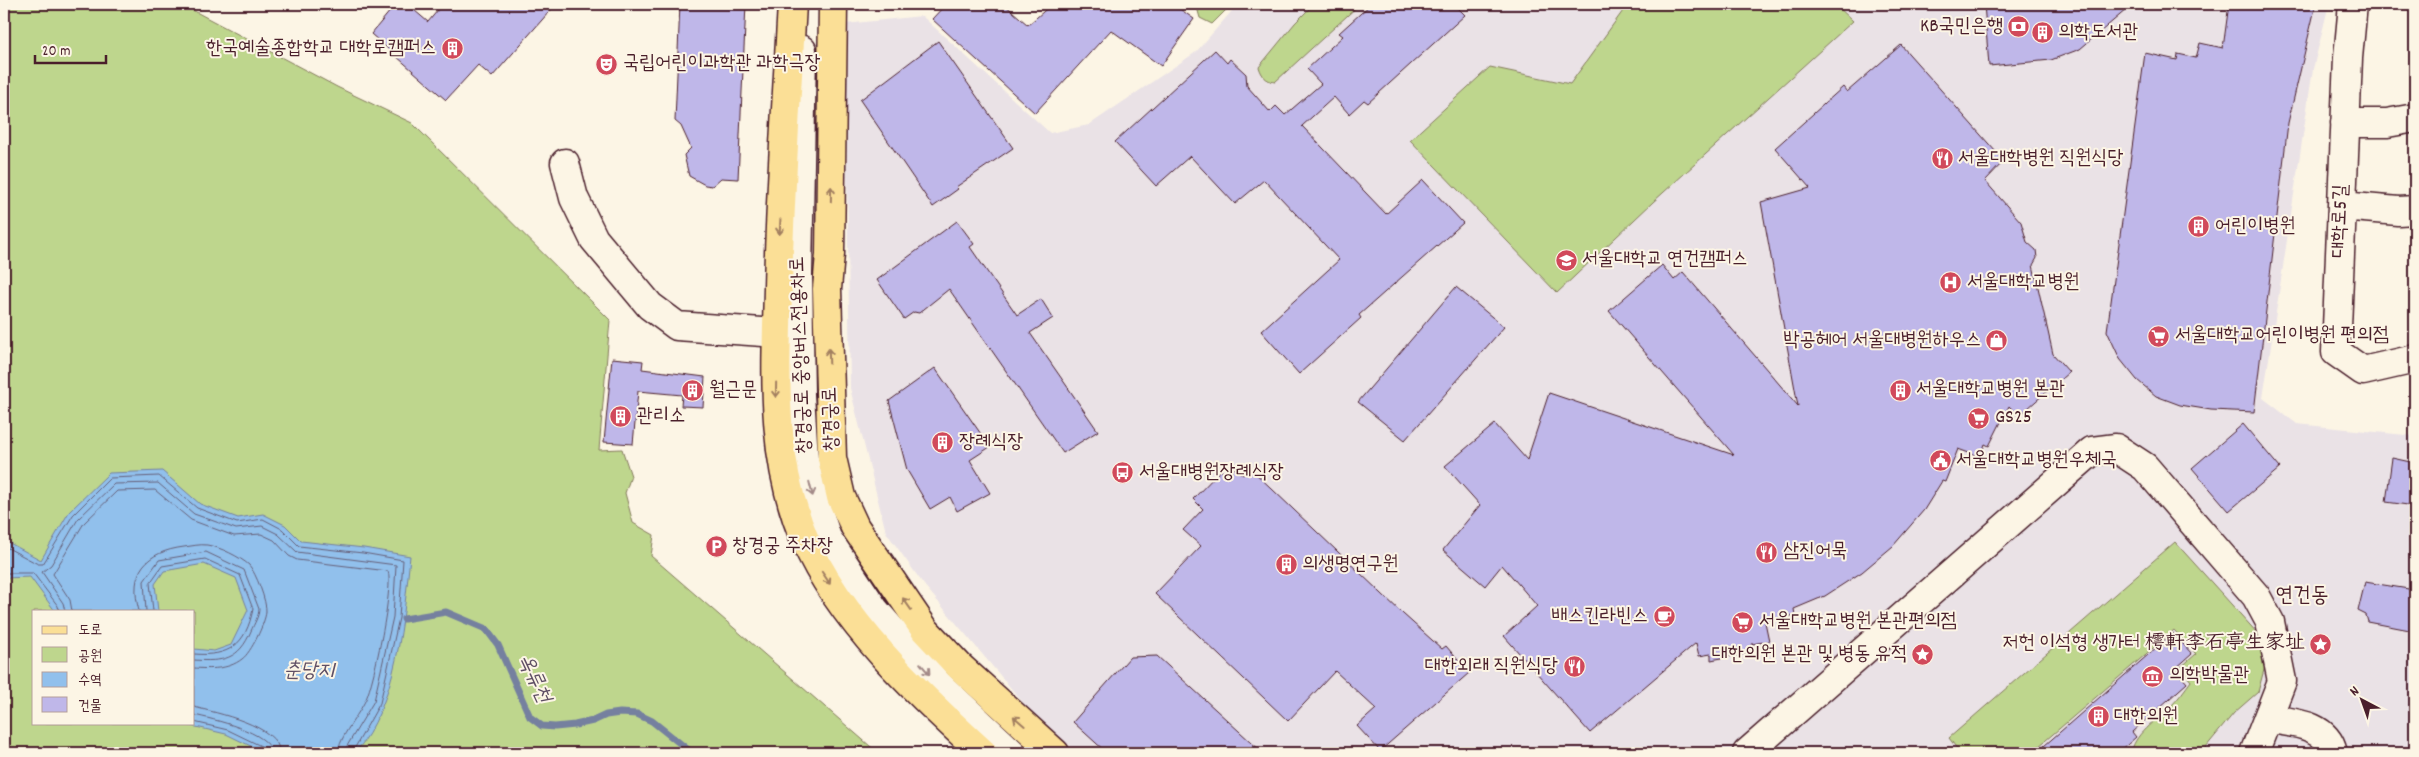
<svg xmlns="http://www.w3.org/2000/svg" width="2419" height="757" font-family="Dekko,'LXGW WenKai TC','Poor Story',sans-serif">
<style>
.built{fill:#eae2e6}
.green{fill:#bed68d;stroke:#847a5c;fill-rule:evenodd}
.water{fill:#91c0ec;stroke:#75809f}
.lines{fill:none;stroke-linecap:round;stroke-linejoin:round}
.shore{stroke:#665f78;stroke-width:1}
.stream{stroke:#75809f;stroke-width:7}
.building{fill:#bfb7e9;stroke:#4a1f2b}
.minor-casing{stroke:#4a1f2b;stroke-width:31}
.major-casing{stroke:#4a1f2b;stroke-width:31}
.minor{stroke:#fcf5e5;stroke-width:28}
.major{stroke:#fbdf96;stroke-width:28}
.oneway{stroke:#a27f60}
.oneway2{stroke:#a38a88}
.labels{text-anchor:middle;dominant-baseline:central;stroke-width:4;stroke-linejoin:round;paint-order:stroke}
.poi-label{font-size:20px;fill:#4a1f2b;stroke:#fcf5e5;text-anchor:start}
.street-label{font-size:20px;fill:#4a1f2b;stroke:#fcf5e5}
.water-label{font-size:21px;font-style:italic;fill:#5f4f65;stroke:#fcf5e5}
.quarter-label{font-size:22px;fill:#4a1f2b;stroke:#fcf5e5}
</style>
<rect width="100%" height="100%" fill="#fcf5e5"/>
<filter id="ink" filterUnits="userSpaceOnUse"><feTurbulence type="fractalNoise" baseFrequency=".02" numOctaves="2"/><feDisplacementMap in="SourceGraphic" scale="10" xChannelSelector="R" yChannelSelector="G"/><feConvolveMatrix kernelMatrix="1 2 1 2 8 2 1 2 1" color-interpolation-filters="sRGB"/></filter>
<g filter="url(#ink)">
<path class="built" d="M1238,4H2329L2313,69L2263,398L2297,424L2415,436V753H1078L1030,711L924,585L886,532L850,388L845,24L922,16L1050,133L1089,125L1196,52Z"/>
<path class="green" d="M4,4H181L337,87L412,123L610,320L599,450L622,449L631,476L625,493L633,523L654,535L651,556L878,753H4ZM34,611H194V723H34Z
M1201,4H1232L1212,24L1200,18L1198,11Z
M1314,4H1360L1275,82C1266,81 1262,76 1259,67L1295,23Z
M1628,4H1835L1853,21L1653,202L1557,293L1410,140L1490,67L1570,84Z
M2175,542L2259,635L2265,666L2258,692L2234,713L2201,753H2135L2132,750C2136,732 2159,718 2171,706C2179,698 2185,689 2191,681L2180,668L2196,654L2174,630L2031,753H1957L1958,750L1949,738Z"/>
<path class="water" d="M162,471L200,504L238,518L263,514L285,525L301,541L364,548L410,556C404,617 397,705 355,753H265L226,734L179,723H194V649L214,651L231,645L248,610L236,578L204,564L164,571L155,584L158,611H55L30,577L4,578V540L41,560L69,512L109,473Z"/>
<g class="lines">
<path class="shore" d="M4,546L38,564H43L73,515L110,478L159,476L197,508L237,523L263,519L282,529L299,546L363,553L403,560L399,618L380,703L352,753
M4,573H33L58,606L59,611
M65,611L63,603L42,572L51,565L78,519L114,484L158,483L194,514L236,529L262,526L278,534L297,552L396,565L393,617L374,701L347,746L345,753
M72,611L70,600L53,574L84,523L117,491L155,490L191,520L234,536L261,534L274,540L289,556L297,560L388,571C394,586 374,682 366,699C359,715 339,737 338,753
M139,611C128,571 146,552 184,547C192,546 200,544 207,545C220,547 240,557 249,565C256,573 267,602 266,612C265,623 251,653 242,659C228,670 210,669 194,668
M146,611L144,581L159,560L206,552L244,570L259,609C259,616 254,624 251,631C239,660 223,662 194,660
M153,611L150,583L162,566L205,559L240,575L253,609C246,645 229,657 194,654
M194,707C216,713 279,725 280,753
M194,715C212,719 271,732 272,753
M194,722L228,730L263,747L266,753"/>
<path class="stream" d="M404,619L446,612L486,629L498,645L530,717L542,726L555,727L575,725L593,721L606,715L620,713L637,714L652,721L692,753"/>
</g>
<path class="building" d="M396,4H407L428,22L443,4H556L492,77L478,65L446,100L371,34Z
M680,4H746L738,179L721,178L712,186L705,185L689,176L684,155L691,148L681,126L675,121Z
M946,4H1004L1028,25L1052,4H1173L1194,19L1161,66L1111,30L1035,113L932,19Z
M1371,4H1454L1465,15L1368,103L1364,100L1349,114L1334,97L1302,126L1386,214L1423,180L1463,223L1359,315L1361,318L1299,374L1261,331L1339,260L1264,180L1235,204L1190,156L1156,186L1115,142L1215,50L1227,63L1230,59L1246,74L1247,86L1270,112L1276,106L1285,115L1321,84L1307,69L1343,36L1339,33Z
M1984,4H2133L2080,49L2051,60L1989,66Z
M2229,4H2316L2288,123L2254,412L2211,410L2180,405L2156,396L2137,380L2120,359L2107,331L2145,53L2177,60L2178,54L2196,58L2200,43L2223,48Z
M938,41L1013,148L956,187L958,189L933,207L860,100Z
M1901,45L2004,161L1985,181L2021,222L2027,242L2036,250L2037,258L2033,265L2053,354L2069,372L2019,416L2009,406L1989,446L1985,444L1980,457L1958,449L1945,482L1942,481L1924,510L1893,546L1862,572L1825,596L1794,609L1795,615L1765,622L1769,641L1752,644L1754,652L1711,660V654L1699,656L1696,643L1590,733L1504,636L1537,606L1502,565L1485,586L1443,550L1480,505L1445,466L1495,424L1527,460L1549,393L1734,455L1609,311L1662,265L1674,280L1683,272L1798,406L1761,202L1810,188L1775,148L1843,87L1847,92Z
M957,221L974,244L970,247L1017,315L1041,299L1053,318L1030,333L1098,431L1063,453L949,289L919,313L914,312L904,319L877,280Z
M1456,287L1504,327L1405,440L1358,402Z
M612,358L643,361L642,369L705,377L703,407L681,406L682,395L638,391L633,444L604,442Z
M935,368L990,447L970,460L990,493L957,511L950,497L930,509L907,470L889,401Z
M2243,424L2280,468L2229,511L2192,468Z
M2392,458L2415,463V506L2386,502Z
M1235,468L1243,475L1250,468L1403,614L1442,649L1446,646L1469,673L1380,751L1357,726L1376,709L1335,671L1288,721L1155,594L1201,546L1183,530L1203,509L1193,499L1221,470L1227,476Z
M2365,582L2415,590V631L2368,622L2366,615L2358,611Z
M2173,633L2192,654L2175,669L2187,683L2132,732L2136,737L2118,753H2036Z
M1157,656L1263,753H1107L1073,722L1130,657Z"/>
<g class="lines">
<defs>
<path id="minor" d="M2353,4L2348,58L2336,352L2363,371L2415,359
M802,50L798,275L800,395L804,459L812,493L827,538L874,609L938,684L1012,753
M2345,123H2387L2415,118
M565,163L574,198L594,239L650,306L677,326L777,333
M2342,206L2398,211L2415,210
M2269,719C2293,723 2326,723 2333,753
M1747,753L2092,451L2116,448L2145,467L2256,596L2270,622L2282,681L2254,753"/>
<path id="major" d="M792,4C787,98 780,193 778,288C776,374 770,458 805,540C840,621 918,694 983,753
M833,4L830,254L827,289L832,458L841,497L855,527L925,630L959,666L1055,753"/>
</defs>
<use href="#minor" class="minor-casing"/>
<use href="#major" class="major-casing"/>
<use href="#minor" class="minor"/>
<use href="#major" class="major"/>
</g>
<defs><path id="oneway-shaft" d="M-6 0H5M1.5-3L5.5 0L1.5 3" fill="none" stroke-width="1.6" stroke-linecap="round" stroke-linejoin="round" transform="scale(1.25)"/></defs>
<g class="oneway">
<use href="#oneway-shaft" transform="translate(831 194) rotate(-89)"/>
<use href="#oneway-shaft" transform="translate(780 227) rotate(93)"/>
<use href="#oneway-shaft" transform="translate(829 356) rotate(-92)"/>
<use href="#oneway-shaft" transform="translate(776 390) rotate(91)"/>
<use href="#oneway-shaft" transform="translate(826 578) rotate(56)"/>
<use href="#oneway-shaft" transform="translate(907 604) rotate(-125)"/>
<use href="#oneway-shaft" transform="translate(1019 721) rotate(-139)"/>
</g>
<g class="oneway2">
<use href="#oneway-shaft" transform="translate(811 489) rotate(76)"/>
<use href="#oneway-shaft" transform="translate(925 669) rotate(50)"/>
</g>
</g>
<defs>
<symbol id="bank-disc" viewBox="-11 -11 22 22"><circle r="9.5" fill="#d1495b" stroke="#fcf5e5"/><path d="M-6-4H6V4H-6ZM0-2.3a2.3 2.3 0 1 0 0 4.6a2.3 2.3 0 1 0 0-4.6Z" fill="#fff"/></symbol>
<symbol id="building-disc" viewBox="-11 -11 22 22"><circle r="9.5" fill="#d1495b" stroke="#fcf5e5"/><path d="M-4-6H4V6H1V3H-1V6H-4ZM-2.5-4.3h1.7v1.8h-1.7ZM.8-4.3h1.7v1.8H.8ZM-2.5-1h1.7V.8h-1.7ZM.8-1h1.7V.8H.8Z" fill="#fff"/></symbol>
<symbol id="theatre-disc" viewBox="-11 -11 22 22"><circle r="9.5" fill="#d1495b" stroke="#fcf5e5"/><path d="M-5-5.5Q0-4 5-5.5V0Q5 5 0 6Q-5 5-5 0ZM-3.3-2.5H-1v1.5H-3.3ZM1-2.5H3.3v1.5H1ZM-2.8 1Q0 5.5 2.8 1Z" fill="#fff"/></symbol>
<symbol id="restaurant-disc" viewBox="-11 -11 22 22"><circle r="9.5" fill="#d1495b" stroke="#fcf5e5"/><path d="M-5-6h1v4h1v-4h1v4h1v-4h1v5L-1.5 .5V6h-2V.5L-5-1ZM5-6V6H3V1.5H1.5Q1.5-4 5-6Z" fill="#fff"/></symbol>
<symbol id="university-disc" viewBox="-11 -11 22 22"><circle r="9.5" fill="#d1495b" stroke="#fcf5e5"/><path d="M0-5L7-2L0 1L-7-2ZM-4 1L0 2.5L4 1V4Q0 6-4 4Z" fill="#fff"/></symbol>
<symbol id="hospital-disc" viewBox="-11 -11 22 22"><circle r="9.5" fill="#d1495b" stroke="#fcf5e5"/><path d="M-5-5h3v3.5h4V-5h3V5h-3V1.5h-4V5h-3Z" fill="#fff"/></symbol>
<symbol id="supermarket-disc" viewBox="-11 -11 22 22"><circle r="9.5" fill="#d1495b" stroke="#fcf5e5"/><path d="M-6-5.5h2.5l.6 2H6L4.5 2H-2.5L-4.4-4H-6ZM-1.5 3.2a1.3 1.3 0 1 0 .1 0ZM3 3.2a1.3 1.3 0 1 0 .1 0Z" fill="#fff"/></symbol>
<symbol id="shop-disc" viewBox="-11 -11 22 22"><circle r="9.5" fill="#d1495b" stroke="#fcf5e5"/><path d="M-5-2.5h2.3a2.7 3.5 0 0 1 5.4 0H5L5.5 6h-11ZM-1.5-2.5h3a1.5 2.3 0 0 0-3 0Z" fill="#fff"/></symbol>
<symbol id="civic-disc" viewBox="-11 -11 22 22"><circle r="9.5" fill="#d1495b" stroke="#fcf5e5"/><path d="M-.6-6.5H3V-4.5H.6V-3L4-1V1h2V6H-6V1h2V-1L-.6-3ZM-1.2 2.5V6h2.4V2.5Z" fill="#fff"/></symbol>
<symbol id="bus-disc" viewBox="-11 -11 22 22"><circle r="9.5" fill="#d1495b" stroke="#fcf5e5"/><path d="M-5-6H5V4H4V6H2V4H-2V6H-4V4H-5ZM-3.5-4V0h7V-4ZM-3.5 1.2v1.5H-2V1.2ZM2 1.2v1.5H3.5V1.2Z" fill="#fff"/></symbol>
<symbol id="parking-disc" viewBox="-11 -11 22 22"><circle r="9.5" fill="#d1495b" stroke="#fcf5e5"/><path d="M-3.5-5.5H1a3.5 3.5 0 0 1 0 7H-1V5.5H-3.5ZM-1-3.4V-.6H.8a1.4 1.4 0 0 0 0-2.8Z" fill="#fff"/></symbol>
<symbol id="cafe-disc" viewBox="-11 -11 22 22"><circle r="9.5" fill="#d1495b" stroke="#fcf5e5"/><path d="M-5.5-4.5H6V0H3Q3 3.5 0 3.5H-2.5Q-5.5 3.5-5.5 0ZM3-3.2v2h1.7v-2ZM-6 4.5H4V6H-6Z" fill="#fff"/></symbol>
<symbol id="sight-disc" viewBox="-11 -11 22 22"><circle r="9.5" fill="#d1495b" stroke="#fcf5e5"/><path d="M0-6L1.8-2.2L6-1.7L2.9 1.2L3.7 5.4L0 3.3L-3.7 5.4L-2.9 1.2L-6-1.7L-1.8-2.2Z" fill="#fff"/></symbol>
<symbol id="museum-disc" viewBox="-11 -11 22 22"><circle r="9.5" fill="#d1495b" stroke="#fcf5e5"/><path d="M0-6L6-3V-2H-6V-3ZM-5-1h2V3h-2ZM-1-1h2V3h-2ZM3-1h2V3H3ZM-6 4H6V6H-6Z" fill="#fff"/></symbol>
</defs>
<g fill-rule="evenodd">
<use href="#bank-disc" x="2006" y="14" width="25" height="25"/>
<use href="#building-disc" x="2030" y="20" width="25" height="25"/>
<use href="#building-disc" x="440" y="36" width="25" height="25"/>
<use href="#theatre-disc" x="594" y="52" width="25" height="25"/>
<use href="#restaurant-disc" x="1930" y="146" width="25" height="25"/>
<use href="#building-disc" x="2186" y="214" width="25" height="25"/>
<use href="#university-disc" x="1554" y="248" width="25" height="25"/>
<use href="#hospital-disc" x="1938" y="270" width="25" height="25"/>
<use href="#supermarket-disc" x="2146" y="324" width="25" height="25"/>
<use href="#shop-disc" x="1984" y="328" width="25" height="25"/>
<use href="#building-disc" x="1888" y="378" width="25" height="25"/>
<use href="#building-disc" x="680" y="378" width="25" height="25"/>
<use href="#building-disc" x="608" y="404" width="25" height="25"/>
<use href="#supermarket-disc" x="1966" y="406" width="25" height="25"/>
<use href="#building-disc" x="930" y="430" width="25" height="25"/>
<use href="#civic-disc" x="1928" y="448" width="25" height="25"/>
<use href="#bus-disc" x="1110" y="460" width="25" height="25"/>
<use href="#parking-disc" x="704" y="534" width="25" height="25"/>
<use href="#restaurant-disc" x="1754" y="540" width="25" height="25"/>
<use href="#building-disc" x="1274" y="552" width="25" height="25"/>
<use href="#cafe-disc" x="1652" y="604" width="25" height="25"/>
<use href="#supermarket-disc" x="1730" y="610" width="25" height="25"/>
<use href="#sight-disc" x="2308" y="632" width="25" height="25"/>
<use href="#sight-disc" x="1910" y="642" width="25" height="25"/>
<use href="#restaurant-disc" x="1562" y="654" width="25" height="25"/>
<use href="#museum-disc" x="2140" y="664" width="25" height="25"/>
<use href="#building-disc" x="2086" y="704" width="25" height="25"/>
</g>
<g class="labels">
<g class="poi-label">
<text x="2003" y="27" text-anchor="end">KB국민은행</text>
<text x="2058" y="33">의학도서관</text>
<text x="436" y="49" text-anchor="end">한국예술종합학교 대학로캠퍼스</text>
<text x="623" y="64">국립어린이과학관 과학극장</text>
<text x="1958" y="159">서울대학병원 직원식당</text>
<text x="2215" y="227">어린이병원</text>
<text x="1582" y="260">서울대학교 연건캠퍼스</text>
<text x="1967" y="283">서울대학교병원</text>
<text x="2175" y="336">서울대학교어린이병원 편의점</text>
<text x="1981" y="341" text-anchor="end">박공헤어 서울대병원하우스</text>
<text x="1916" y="390">서울대학교병원 본관</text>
<text x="709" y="391">월근문</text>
<text x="637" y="417">관리소</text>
<text x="1995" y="418">GS25</text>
<text x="959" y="443">장례식장</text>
<text x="1956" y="461">서울대학교병원우체국</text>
<text x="1139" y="473">서울대병원장례식장</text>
<text x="732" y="547">창경궁 주차장</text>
<text x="1783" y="552">삼진어묵</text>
<text x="1302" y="565">의생명연구원</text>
<text x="1648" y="617" text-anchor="end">배스킨라빈스</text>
<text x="1759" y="622">서울대학교병원 본관편의점</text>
<text x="2305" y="644" text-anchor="end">저헌 이석형 생가터 樗軒李石亭生家址</text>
<text x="1907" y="655" text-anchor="end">대한의원 본관 및 병동 유적</text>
<text x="1558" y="667" text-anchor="end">대한외래 직원식당</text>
<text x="2169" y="676">의학박물관</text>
<text x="2114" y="717">대한의원</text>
</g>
<g class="street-label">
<text transform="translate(2341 221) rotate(-88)">대학로5길</text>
<text transform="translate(802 355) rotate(-92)">창경궁로 중앙버스전용차로</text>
<text transform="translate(832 419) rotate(-92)">창경궁로</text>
</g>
<g class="water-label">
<text x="309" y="672">춘당지</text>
<text transform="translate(533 679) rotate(65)">옥류천</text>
</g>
<g class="quarter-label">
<text x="2302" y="596">연건동</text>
</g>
</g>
<rect width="2419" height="757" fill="none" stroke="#fcf5e5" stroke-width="20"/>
<rect x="10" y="10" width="2399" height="737" fill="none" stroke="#4a1f2b" stroke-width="2" filter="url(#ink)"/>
<rect x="32" y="610" width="162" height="115" fill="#fcf5e5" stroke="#b59f9b"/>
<rect x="42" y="626" width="25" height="8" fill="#fbdf96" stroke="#b59f9b"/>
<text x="78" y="634" font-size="15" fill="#4a1f2b">도로</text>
<rect x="42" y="647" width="25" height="15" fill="#bed68d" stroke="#b59f9b"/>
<text x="78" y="660" font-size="15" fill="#4a1f2b">공원</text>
<rect x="42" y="672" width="25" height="15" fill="#91c0ec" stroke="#b59f9b"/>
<text x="78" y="684" font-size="15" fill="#4a1f2b">수역</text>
<rect x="42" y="697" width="25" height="15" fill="#bfb7e9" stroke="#b59f9b"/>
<text x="78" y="710" font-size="15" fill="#4a1f2b">건물</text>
<g transform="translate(2362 700) rotate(319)" stroke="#fcf5e5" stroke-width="4" paint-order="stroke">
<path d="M0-4L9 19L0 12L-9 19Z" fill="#4a1f2b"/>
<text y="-8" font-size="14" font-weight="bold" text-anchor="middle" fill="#4a1f2b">N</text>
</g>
<path d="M35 55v8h71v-8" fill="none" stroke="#4a1f2b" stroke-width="2.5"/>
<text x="42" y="55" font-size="15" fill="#4a1f2b" stroke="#fcf5e5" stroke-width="4" paint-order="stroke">20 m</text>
</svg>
